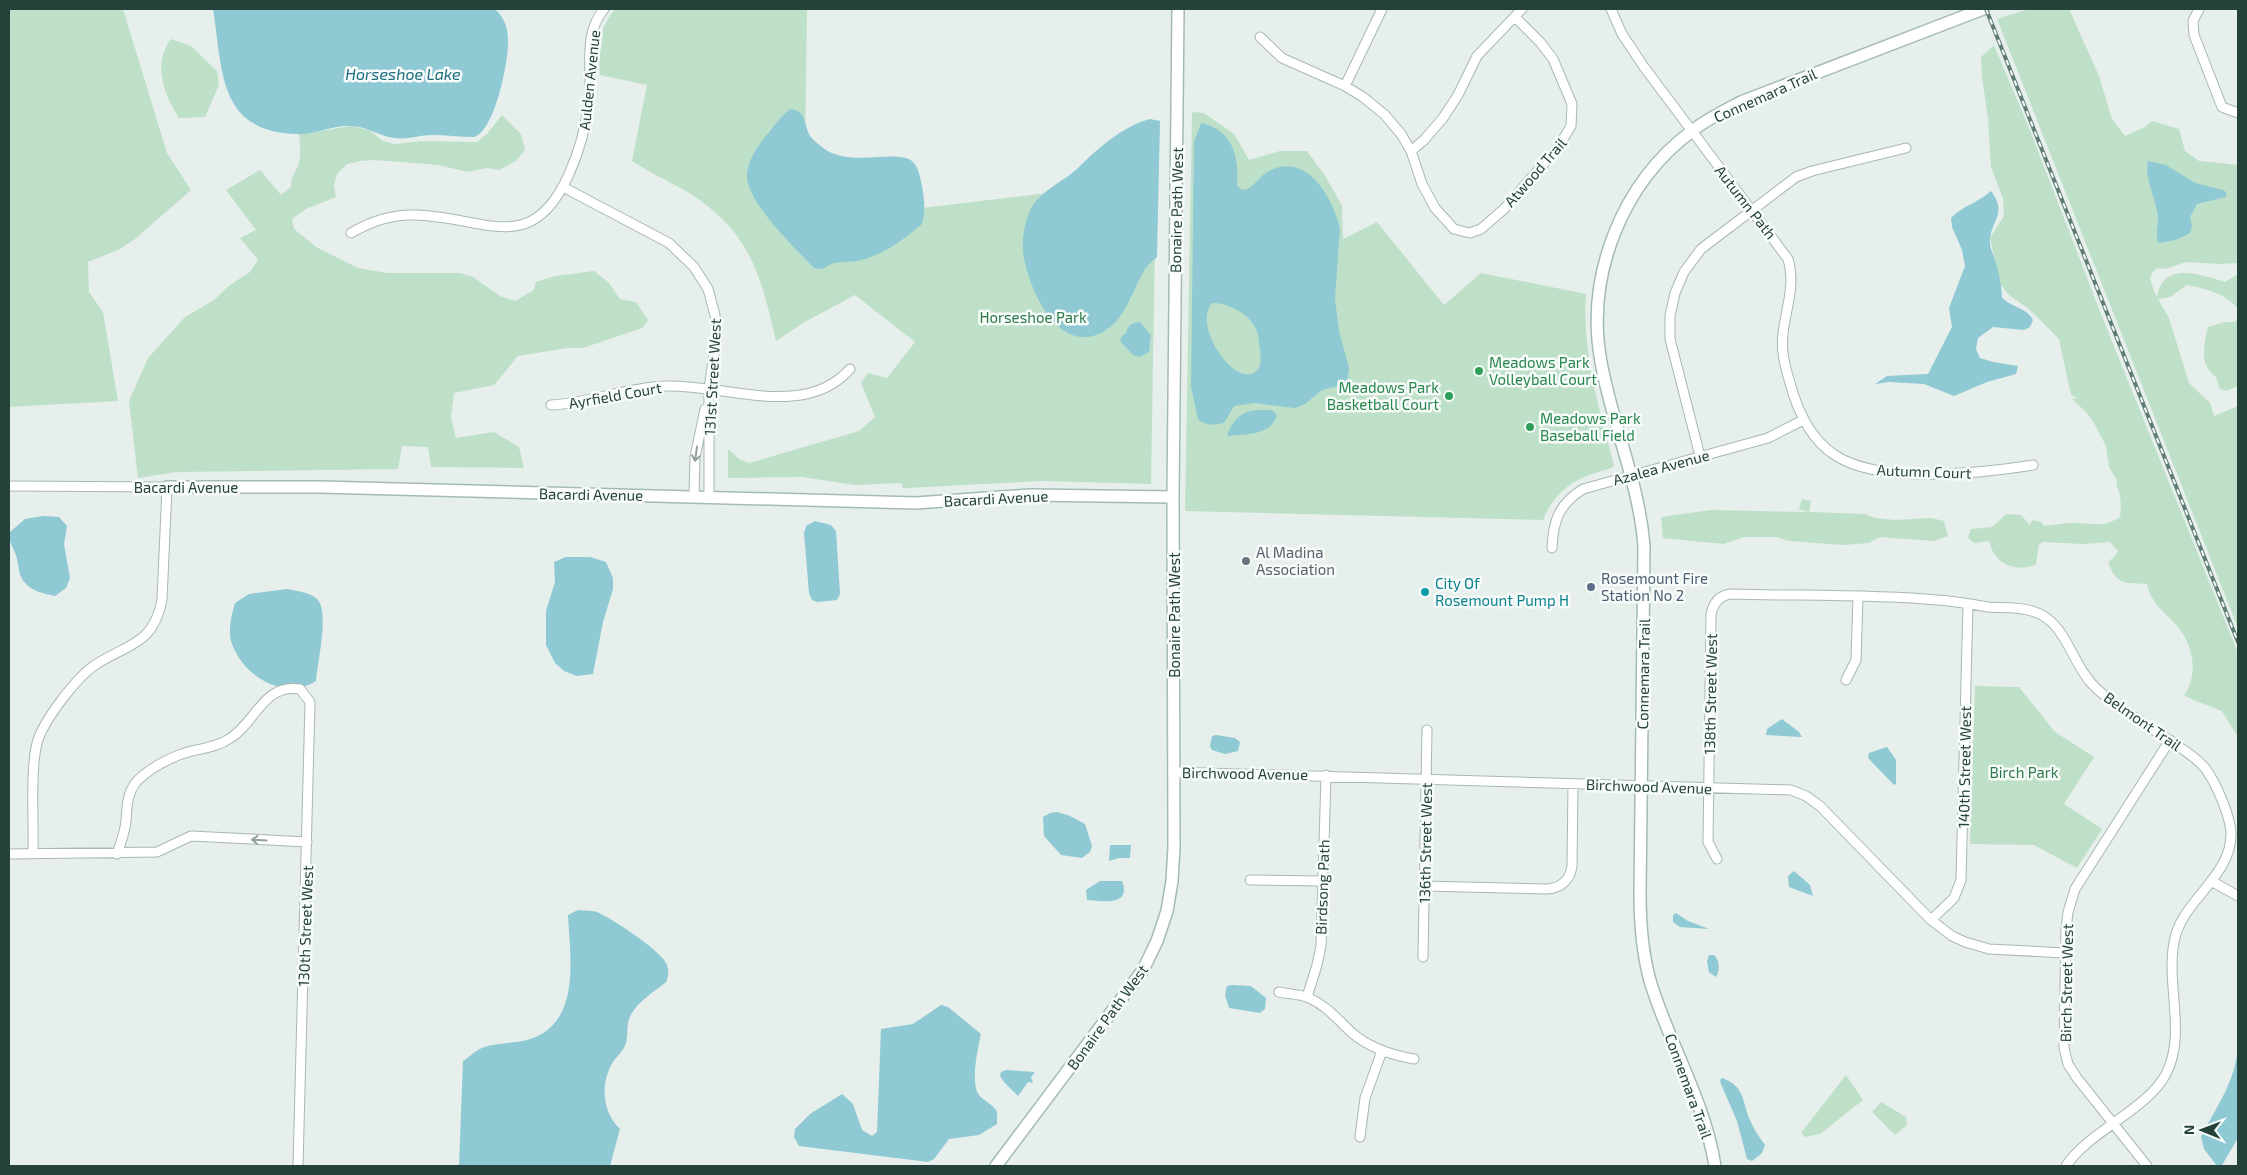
<svg xmlns="http://www.w3.org/2000/svg" width="2247" height="1175" font-family="'Exo 2',sans-serif">
<style>
.green{fill:#bfe0c8}
.water{fill:#8ec9d4;fill-rule:evenodd}
.lines{fill:none;stroke-linecap:round;stroke-linejoin:round}
.street-casing{stroke:#a8b8b2;stroke-width:11}
.secondary-casing{stroke:#a4bbb3;stroke-width:14}
.street{stroke:#fff;stroke-width:9}
.secondary{stroke:#fff;stroke-width:11}
.rail-casing{stroke:#5f7d75;stroke-width:4}
.rail{stroke:#f7fbf9;stroke-width:2;stroke-dasharray:5.5;stroke-linecap:butt}
.oneway{stroke:#92a09c}
.leisure-dot{fill:#2e9e5b;stroke:#f7fbf9;stroke-width:2}
.worship-dot{fill:#6b7280;stroke:#f7fbf9;stroke-width:2}
.service-dot{fill:#5c6f8a;stroke:#f7fbf9;stroke-width:2}
.culture-dot{fill:#0f9aa8;stroke:#f7fbf9;stroke-width:2}
.labels{text-anchor:middle;dominant-baseline:central;stroke-width:5;stroke-linejoin:round;paint-order:stroke}
.street-label{font-size:15px;fill:#24423a;stroke:#f7fbf9}
.park-label{font-size:15px;fill:#2d7a4b;stroke:#f7fbf9}
.leisure-label{font-size:15px;fill:#27864d;stroke:#f7fbf9;text-anchor:start}
.worship-label{font-size:15px;fill:#5b616d;stroke:#f7fbf9;text-anchor:start}
.service-label{font-size:15px;fill:#4e5e75;stroke:#f7fbf9;text-anchor:start}
.culture-label{font-size:15px;fill:#0d838f;stroke:#f7fbf9;text-anchor:start}
.water-label{font-size:16px;font-style:italic;fill:#1c6f80;stroke:#f7fbf9}
</style>
<rect width="100%" height="100%" fill="#e6efeb"/>
<path class="green" d="M9,9H123L167,153L191,190L135,239L120,249L88,262L89,292L103,312L118,401L9,407Z
M615,9H811L807,10L804,222L1156,180L1151,484L1042,481L906,488H903L901,483L854,485L802,477L728,478V449L739,459L749,463L859,431L875,417L861,383L868,373L887,378L915,342L855,295L803,323L776,341C760,272 750,231 686,191C668,181 649,172 632,161L647,85L600,75C598,47 597,32 615,9Z
M2029,9H2069L2099,76L2112,119L2125,136L2145,127L2152,121L2179,129L2185,151L2199,161L2238,165V263L2220,264L2186,262L2165,269L2157,268L2152,273L2150,279L2157,298C2162,260 2201,275 2225,282L2238,274V310C2229,294 2203,288 2187,285L2170,297L2158,299L2169,318L2189,383L2210,403L2214,416L2238,406V628L1997,19Z
M171,39L191,46L217,71L219,85L205,117L179,118C164,95 152,64 171,39Z
M1994,45L2031,133L2103,319L2238,653V737L2222,711L2191,699L2184,695C2199,675 2193,645 2178,627C2165,612 2151,604 2147,584C2125,583 2116,585 2108,562L2115,556L2118,551L2110,542L2083,544L2043,542L2039,544L2036,564C2024,571 2004,568 1996,556C1992,552 1991,546 1989,541L1974,543L1968,538L1971,529L1992,527L2006,514L2021,515L2030,525L2032,520L2041,522L2044,526C2054,525 2063,523 2073,523C2093,522 2101,529 2120,517C2121,511 2121,503 2120,496C2119,489 2115,487 2117,480L2109,467L2106,446L2095,425L2087,413L2072,399L2077,398L2071,395L2059,339L2029,309L2009,295L2000,284L1990,238L2004,216L2003,199L1991,167L1988,118L1982,77L1981,57Z
M1192,112L1204,113L1234,134L1249,160L1280,151H1307L1326,177L1342,206L1343,239L1377,222L1444,305L1481,273L1586,294C1582,353 1599,408 1614,465L1612,468C1579,477 1557,486 1543,520L1185,511Z
M502,115L521,134L525,150L516,161L499,170L486,168L469,172L438,165L374,160L360,161L347,164L337,174L334,185L336,197L306,209L292,219L294,229L316,247L358,268L387,273H460L473,277L500,296L515,301L534,290L536,282L555,276L594,271L609,283L620,299L636,302L648,320L642,328L583,348H567L518,356L494,385L454,393L451,418L456,438L494,432L519,447L524,468L431,467L428,447L402,446L398,469L176,472L138,478L129,401L148,358L185,317L214,300L230,285L250,272L258,260L240,238L256,230L226,190L260,170L281,195L291,187C291,177 293,176 297,168C302,158 300,144 299,134L352,126L369,130L383,141L395,144L421,141L477,142L487,134Z
M2238,318V386L2226,391L2219,388C2216,372 2214,378 2207,367C2201,356 2205,339 2208,327L2224,322H2235Z
M1802,499L1811,501L1809,512L1865,514L1875,518L1895,520L1931,518L1944,521L1948,536L1934,541L1880,537L1868,543L1844,545L1788,541L1777,537H1744L1724,544L1663,538L1661,517L1711,510L1808,512L1799,509Z
M1975,686L2019,687L2055,732L2094,757L2064,804L2102,829L2077,868L2034,845L1970,844Z
M1846,1075L1863,1100L1820,1134L1805,1137L1801,1133Z
M1881,1102L1906,1117L1907,1125L1895,1135L1872,1112Z"/>
<path class="water" d="M213,9H495C504,17 508,28 508,40C509,60 495,131 474,137C460,137 446,135 432,135C420,135 407,140 394,138C379,136 366,126 350,126C332,125 315,135 297,134C217,132 223,70 213,9Z
M791,109C808,111 803,126 811,137C815,142 822,147 826,150C854,167 896,149 912,161C919,167 920,178 922,186C924,199 926,210 922,224C903,240 882,256 857,261C843,263 834,260 823,269L814,268C796,249 746,202 747,175C748,160 756,149 765,137C773,128 781,115 791,109Z
M1150,119L1160,121L1157,257C1153,261 1147,265 1144,271C1133,289 1126,318 1106,330C1059,360 1027,287 1023,251C1022,239 1024,225 1029,213C1037,192 1062,183 1078,168C1097,149 1123,126 1150,119Z
M1201,123C1233,130 1239,156 1237,186L1242,190C1253,190 1258,177 1267,172C1306,150 1332,196 1340,228L1335,299L1339,331L1349,368L1347,384L1322,390L1305,404L1295,408L1254,403L1234,406L1224,423C1215,425 1205,426 1198,419L1191,387L1194,142ZM1212,303C1227,302 1250,314 1256,329C1259,335 1259,344 1260,351C1261,359 1262,367 1255,372C1234,387 1192,326 1212,303Z
M2148,161L2166,165L2195,183L2223,190L2226,192V197L2197,204L2190,217L2192,226L2190,233L2176,240L2159,243C2154,235 2159,225 2158,216C2156,199 2144,178 2148,161Z
M1991,191C2008,214 1991,220 1990,240C1989,248 1994,255 1996,263C1999,274 2002,287 2002,298C2012,307 2028,309 2033,320L2030,327L2024,330L1993,327L1978,338L1976,349L1980,358L1993,362L2018,366L2016,374L1987,382L1954,396L1924,384L1889,382L1875,384L1887,376L1928,374L1952,327L1949,308L1965,266L1962,250L1952,227L1951,218C1962,206 1978,203 1991,191Z
M1140,322L1151,335L1149,352L1140,357L1133,355L1120,341L1122,336L1126,333C1128,325 1131,323 1140,322Z
M1259,410H1272L1277,415C1271,436 1245,434 1227,436C1233,419 1241,411 1259,410Z
M43,516L59,517L67,526L64,544L70,578L66,588L55,596C40,593 25,589 20,574C18,568 18,561 16,555C13,547 8,541 10,532L25,519Z
M815,521L831,525L836,531L840,594L837,600L817,602L812,600L809,593L804,533L806,526Z
M566,557H590L606,562L613,578V589L603,622L593,674L577,676L564,671L555,663L546,645V611L555,582L554,562Z
M287,589C296,591 310,592 317,599C330,611 317,664 316,681C283,701 242,676 231,641C228,630 232,613 235,603L249,594Z
M1782,719L1799,732L1802,737L1766,735L1767,729Z
M1216,735L1235,738L1240,742L1238,751L1225,754L1212,750L1210,746L1212,736Z
M1887,747L1896,760V784L1894,785L1868,758L1869,753Z
M1057,812L1070,816L1085,824L1092,846L1090,852L1082,858L1061,855L1044,836L1043,817L1050,813Z
M1110,845H1131L1130,858H1119L1109,861Z
M1794,871L1810,885L1813,896L1789,887L1788,876Z
M1100,881H1122C1132,907 1102,901 1087,900L1086,890Z
M578,910C584,911 591,910 597,912C611,918 660,950 666,963C669,969 669,976 666,982C655,991 639,1001 632,1013C625,1023 629,1032 626,1043C624,1050 617,1056 613,1062C600,1083 602,1112 620,1129L610,1166H459L463,1061C468,1058 473,1053 478,1050C491,1042 512,1044 527,1040C582,1025 570,958 568,915Z
M1676,913L1688,921L1709,929L1680,927L1673,922V915Z
M1709,955H1714C1720,961 1720,970 1716,977L1709,972L1707,961Z
M1232,985L1251,986L1266,998L1265,1009L1260,1013L1229,1008L1225,995L1227,986Z
M941,1005L948,1007L981,1034C978,1047 970,1084 979,1095C985,1102 993,1104 997,1112V1124L979,1135L949,1139L934,1159L928,1162L799,1146L794,1137L795,1129L810,1114L842,1094L853,1104L862,1130L872,1136L877,1132L881,1029L913,1024Z
M2237,1023L2238,1138L2222,1165L2217,1166L2204,1149L2201,1137C2214,1111 2233,1085 2237,1055C2238,1044 2237,1034 2237,1023Z
M1006,1070L1035,1072L1031,1077L1033,1083L1028,1082L1018,1096L1004,1082L1000,1076L1001,1072Z
M1722,1078C1744,1086 1742,1099 1749,1118C1753,1128 1759,1137 1765,1145L1762,1153L1752,1161L1747,1159L1737,1121L1721,1084L1720,1080Z"/>
<g class="lines">
<defs>
<path id="street" d="M1611,9L1622,34L1644,67L1788,259C1798,292 1779,321 1783,353C1784,363 1787,373 1790,383C1810,457 1848,472 1920,474C1958,475 1995,471 2033,465
M2199,9L2193,21L2194,35L2222,107L2238,113
M1260,37L1282,58L1345,86L1363,97L1385,115L1401,134L1411,151L1422,184L1435,208L1454,229L1470,233L1481,229L1504,209L1557,149L1571,126L1572,104L1553,59L1540,42L1515,17
M1345,86L1382,9
M1411,151L1424,140L1443,118L1458,95L1477,56L1522,9
M563,187L669,243L694,267L708,289L715,315L717,332L709,389V497
M351,233C371,221 393,214 416,215C485,217 532,258 569,174C580,150 586,126 589,101C593,70 582,35 604,9
M551,405C590,403 625,388 664,386C722,383 804,421 850,369
M1700,456L1670,339V316L1675,293L1684,272L1701,249L1796,177L1812,171L1906,148
M9,486L167,487L162,600C153,645 129,643 95,665C76,678 43,721 37,743C30,772 34,822 33,853
M694,497L695,457L705,409
M1552,548C1553,521 1559,504 1583,489L1768,438L1803,420
M1846,680L1856,660L1858,597
M1173,772L1791,790L1806,796L1820,806L1931,920L1952,936L1965,942L1989,949L2065,953
M9,854L157,852L191,836L307,842
M117,854C121,843 125,832 126,821C127,806 127,793 137,781C148,770 164,761 179,755C196,748 214,749 229,739C256,723 263,683 300,689L310,702L298,1166
M1717,859L1708,842L1711,615C1713,603 1719,596 1730,594C1799,596 1869,594 1937,600C1954,601 1971,604 1988,607C2001,608 2015,607 2028,610C2066,618 2069,659 2092,684C2113,706 2144,723 2169,740C2182,749 2195,756 2205,768C2216,783 2230,815 2231,833C2232,874 2187,898 2176,934C2163,978 2188,1032 2166,1074C2148,1109 2088,1132 2066,1166
M1250,880L1322,881
M2211,881L2238,896
M1423,886L1547,889C1561,888 1570,880 1572,866L1573,784
M1931,920L1954,898L1961,880L1968,604
M1423,957L1427,730
M1279,992C1288,994 1300,994 1309,998C1327,1006 1337,1019 1351,1032C1369,1048 1391,1055 1414,1059
M1307,997L1317,965L1321,946L1326,775
M1360,1137L1365,1098L1382,1051
M2147,1166L2077,1078L2068,1064L2064,1048L2066,929L2068,912L2075,889L2170,740"/>
<path id="secondary" d="M167,487H320L916,503L1030,495L1173,497
M996,1166L1143,970L1157,941L1167,911L1172,881L1174,847L1173,497L1178,9
M1715,1166C1705,1102 1670,1045 1651,984C1642,954 1640,924 1640,893L1644,546C1639,482 1612,424 1601,362C1585,276 1622,183 1692,131C1707,119 1724,111 1741,102L1983,9"/>
</defs>
<use href="#street" class="street-casing"/>
<use href="#secondary" class="secondary-casing"/>
<use href="#street" class="street"/>
<use href="#secondary" class="secondary"/>
<defs>
<path id="rail" d="M1986,9L2238,642"/>
</defs>
<use href="#rail" class="rail-casing"/>
<use href="#rail" class="rail"/>
</g>
<defs><path id="oneway-shaft" d="M-6 0H5M1.5-3L5.5 0L1.5 3" fill="none" stroke-width="1.6" stroke-linecap="round" stroke-linejoin="round" transform="scale(1.25)"/></defs>
<g class="oneway">
<use href="#oneway-shaft" transform="translate(696 454) rotate(98)"/>
<use href="#oneway-shaft" transform="translate(259 840) rotate(-177)"/>
</g>
<g class="leisure-dot">
<circle cx="1479" cy="371" r="5"/>
<circle cx="1449" cy="396" r="5"/>
<circle cx="1530" cy="427" r="5"/>
</g>
<circle class="worship-dot" cx="1246" cy="561" r="5"/>
<circle class="service-dot" cx="1591" cy="587" r="5"/>
<circle class="culture-dot" cx="1425" cy="592" r="5"/>
<g class="labels">
<g class="street-label">
<text transform="translate(589 80) rotate(-84)">Aulden Avenue</text>
<text transform="translate(1765 95) rotate(-24)">Connemara Trail</text>
<text transform="translate(1535 172) rotate(-49)">Atwood Trail</text>
<text transform="translate(1746 202) rotate(52)">Autumn Path</text>
<text transform="translate(1176 210) rotate(-89)">Bonaire Path West</text>
<text transform="translate(712 377) rotate(-87)">131st Street West</text>
<text transform="translate(615 395) rotate(-10)">Ayrfield Court</text>
<text transform="translate(1661 467) rotate(-15)">Azalea Avenue</text>
<text transform="translate(1924 471) rotate(2)">Autumn Court</text>
<text x="186" y="487">Bacardi Avenue</text>
<text transform="translate(591 494) rotate(1)">Bacardi Avenue</text>
<text transform="translate(996 498) rotate(-3)">Bacardi Avenue</text>
<text transform="translate(1174 615) rotate(-90)">Bonaire Path West</text>
<text transform="translate(1643 674) rotate(-89)">Connemara Trail</text>
<text transform="translate(1710 694) rotate(-89)">138th Street West</text>
<text transform="translate(2143 721) rotate(35)">Belmont Trail</text>
<text transform="translate(1964 767) rotate(-89)">140th Street West</text>
<text transform="translate(1245 773) rotate(1)">Birchwood Avenue</text>
<text transform="translate(1649 786) rotate(2)">Birchwood Avenue</text>
<text transform="translate(1425 843) rotate(-89)">136th Street West</text>
<text transform="translate(1322 887) rotate(-88)">Birdsong Path</text>
<text transform="translate(305 926) rotate(-88)">130th Street West</text>
<text transform="translate(2066 983) rotate(-89)">Birch Street West</text>
<text transform="translate(1107 1017) rotate(-54)">Bonaire Path West</text>
<text transform="translate(1689 1086) rotate(70)">Connemara Trail</text>
</g>
<g class="park-label">
<text x="1033" y="317">Horseshoe Park</text>
<text x="2024" y="772">Birch Park</text>
</g>
<g class="leisure-label">
<text x="1489" y="362">Meadows Park<tspan x="1489" dy="17">Volleyball Court</tspan></text>
<text x="1439" y="387" text-anchor="end">Meadows Park<tspan x="1439" dy="17">Basketball Court</tspan></text>
<text x="1540" y="418">Meadows Park<tspan x="1540" dy="17">Baseball Field</tspan></text>
</g>
<g class="worship-label">
<text x="1256" y="552">Al Madina<tspan x="1256" dy="17">Association</tspan></text>
</g>
<g class="service-label">
<text x="1601" y="578">Rosemount Fire<tspan x="1601" dy="17">Station No 2</tspan></text>
</g>
<g class="culture-label">
<text x="1435" y="583">City Of<tspan x="1435" dy="17">Rosemount Pump H</tspan></text>
</g>
<g class="water-label">
<text x="403" y="73">Horseshoe Lake</text>
</g>
</g>
<rect width="2247" height="1175" fill="none" stroke="#24423a" stroke-width="20"/>
<g transform="translate(2202 1130) rotate(271)" stroke="#f7fbf9" stroke-width="4" paint-order="stroke">
<path d="M0-4L9 19L0 12L-9 19Z" fill="#24423a"/>
<text y="-8" font-size="14" font-weight="bold" text-anchor="middle" fill="#24423a">N</text>
</g>
</svg>
